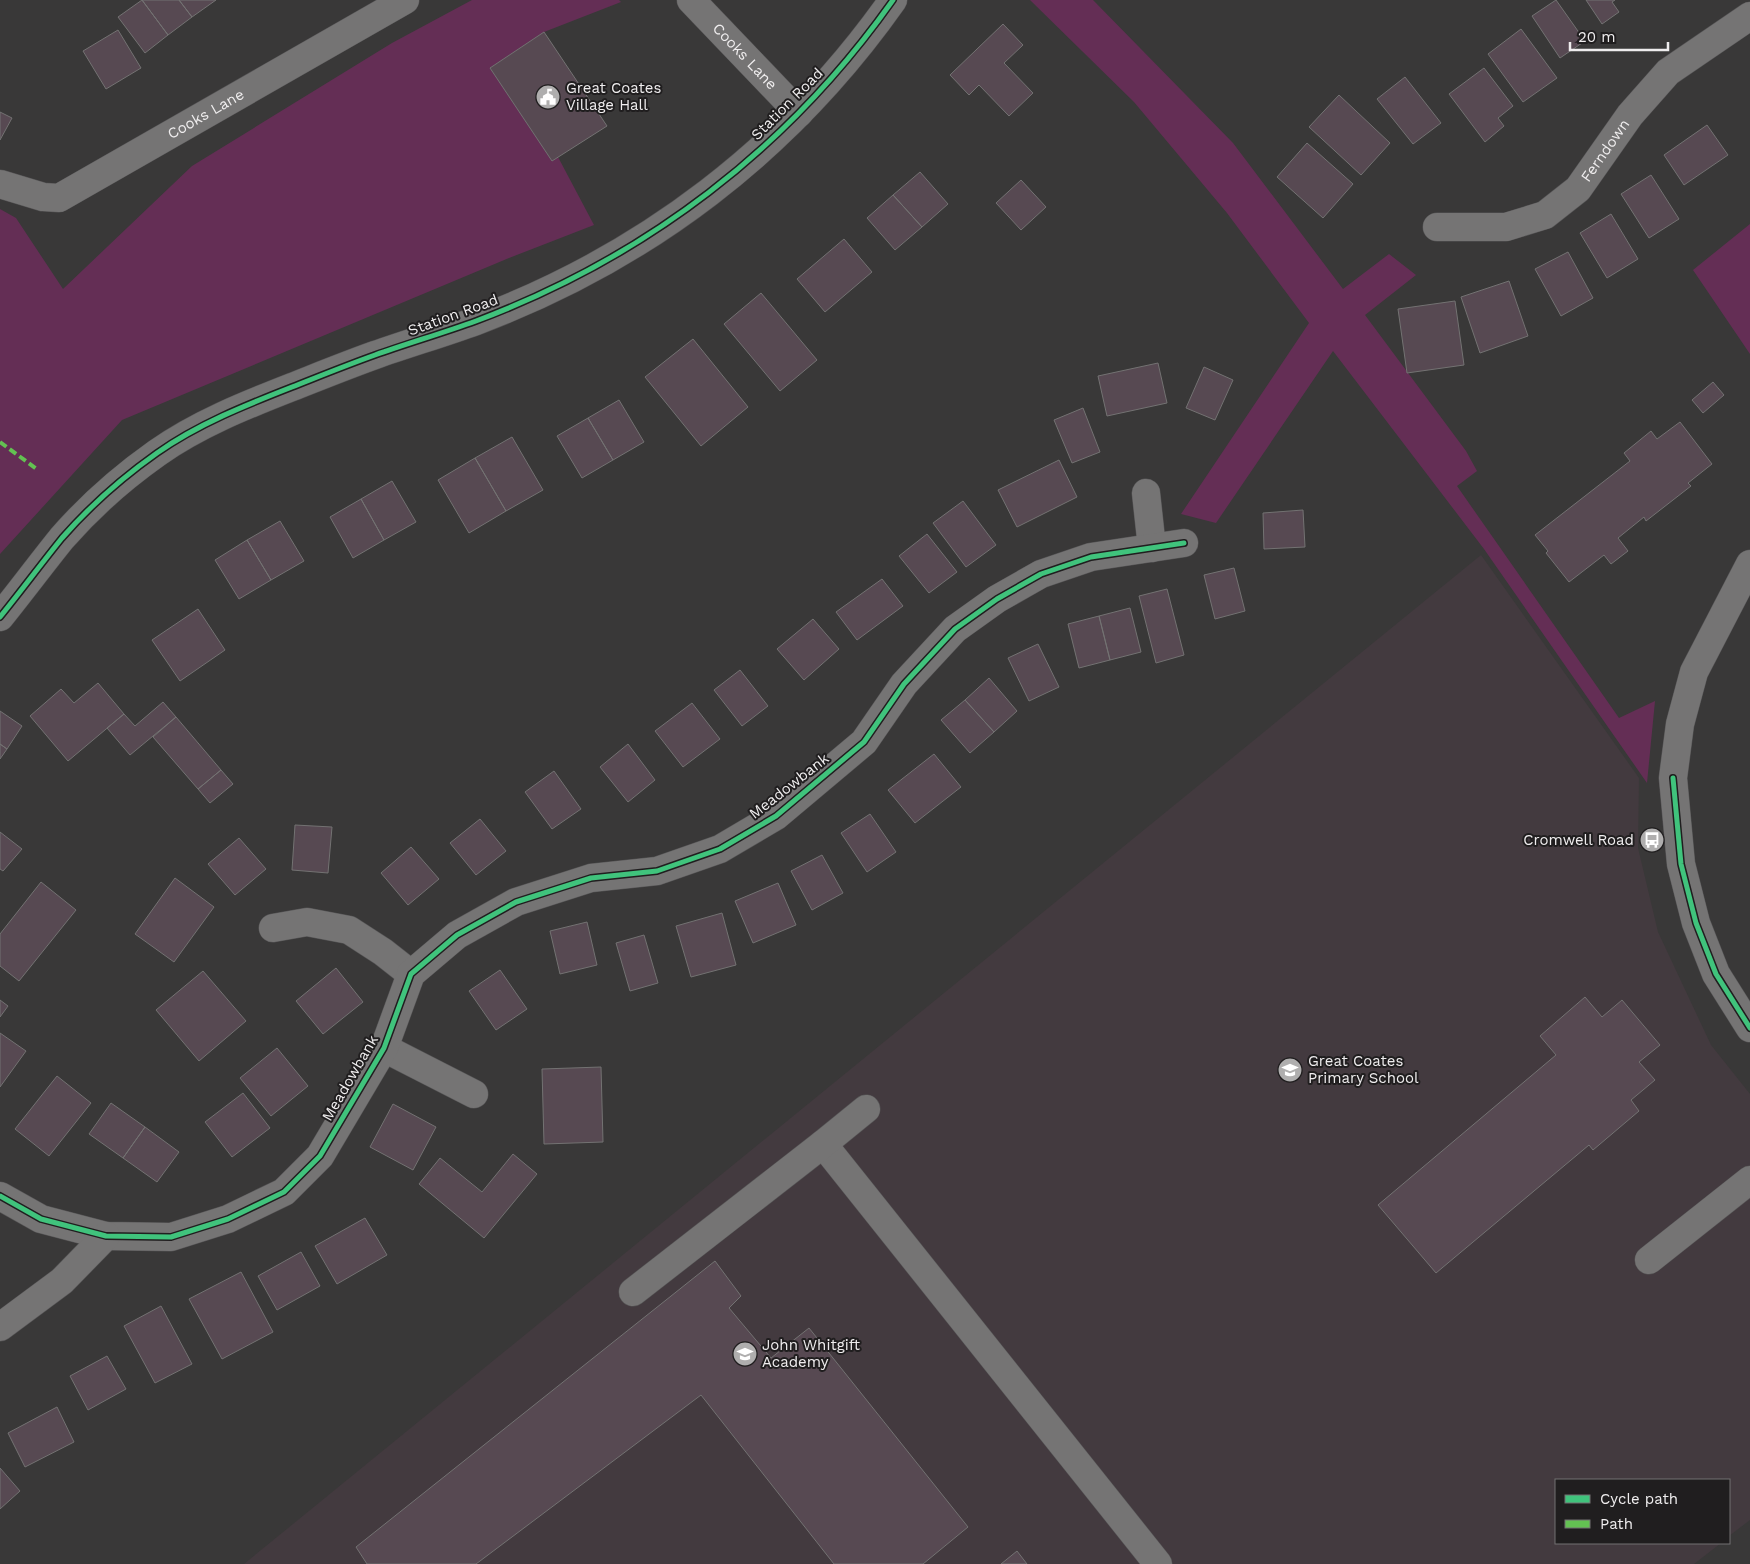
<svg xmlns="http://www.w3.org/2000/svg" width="1750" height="1564" font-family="'Work Sans',sans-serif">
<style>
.built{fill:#433a3f}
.green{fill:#642e55}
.building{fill:#574952;stroke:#737272}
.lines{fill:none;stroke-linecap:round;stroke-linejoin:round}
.minor-casing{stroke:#565556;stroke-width:29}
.minor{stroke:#757474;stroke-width:28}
.quiet{stroke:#63c152;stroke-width:4;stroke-dasharray:8 4;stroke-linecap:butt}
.cycleway-casing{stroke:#201e1f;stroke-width:8}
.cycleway{stroke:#40c37c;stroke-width:5}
.labels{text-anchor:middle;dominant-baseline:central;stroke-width:4;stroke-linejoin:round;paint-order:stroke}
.street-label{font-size:15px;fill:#efedee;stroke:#201e1f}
.poi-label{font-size:15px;fill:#efedee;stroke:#201e1f;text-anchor:start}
</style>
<rect width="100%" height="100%" fill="#393838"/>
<path class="built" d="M1481,555L1639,778L1638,848L1658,932L1711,1045L1750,1094V1520L1729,1536V1480H1556V1543H1721L1694,1564H244Z"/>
<path class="green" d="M472,0H619L621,2L544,32L490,68L552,161L558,157L594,225L509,258L122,420L0,554V209L16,218L63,289L192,166L392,43Z
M1030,0H1093L1233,143L1343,289L1389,254L1416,275L1365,315L1466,451L1477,471L1457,486L1619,718L1655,701L1647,783L1484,549L1333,351L1216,523L1181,514L1309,323L1227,213L1134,102Z
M1750,224V354L1693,270Z"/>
<path class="building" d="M142,0L168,35L145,53L118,17Z
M142,0H179L192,17L168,35Z
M179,0H216L192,17Z
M1556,0L1585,41L1560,58L1532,16Z
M1586,0H1615L1612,2L1619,12L1602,24Z
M1003,24L1023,45L1004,63L1033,93L1009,116L979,85L969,95L950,75Z
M1521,29L1557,78L1523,102L1488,54Z
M118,30L141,68L106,89L83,51Z
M544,32L607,126L552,161L490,68Z
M1484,68L1513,106L1498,118L1504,126L1485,142L1449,94Z
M1405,77L1441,123L1413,144L1377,99Z
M1339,95L1390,143L1361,175L1309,127Z
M0,112L12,118L0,140Z
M1707,125L1728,155L1684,185L1664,155Z
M1307,143L1353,184L1323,218L1277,177Z
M920,172L948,204L922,227L893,195Z
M1651,175L1679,219L1649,238L1621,194Z
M1021,180L1046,207L1021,230L996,203Z
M893,195L922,227L895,250L867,218Z
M1611,214L1638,259L1607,278L1580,233Z
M844,239L872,272L825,312L797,279Z
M1568,252L1593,298L1561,316L1535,269Z
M1509,281L1528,336L1480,353L1461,297Z
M761,293L817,360L780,391L724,324Z
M1455,301L1464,365L1407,373L1398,309Z
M693,339L748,407L701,446L645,377Z
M1158,363L1167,403L1107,416L1098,376Z
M1204,367L1233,380L1215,420L1186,408Z
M1713,382L1724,395L1703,413L1692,400Z
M619,400L644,442L613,460L588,418Z
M1083,408L1100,452L1072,463L1054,420Z
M588,418L613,460L582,478L557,436Z
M1680,422L1712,464L1688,483L1691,486L1646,521L1644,517L1618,538L1628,551L1611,564L1604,555L1569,582L1546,553L1548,551L1535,535L1630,461L1624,453L1651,431L1657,439Z
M512,437L543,490L506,511L475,458Z
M475,458L506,511L469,533L438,480Z
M1059,460L1077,497L1017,527L998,490Z
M392,481L416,522L384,540L361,499Z
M361,499L384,540L353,558L330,517Z
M963,501L996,545L966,567L933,523Z
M1303,510L1305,547L1264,549L1263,513Z
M280,521L304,561L271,580L247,540Z
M927,534L957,572L929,593L899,556Z
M247,540L271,580L239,599L215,560Z
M1234,568L1245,611L1215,619L1204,575Z
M882,579L903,606L857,640L836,612Z
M1167,589L1184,655L1156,663L1139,596Z
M1130,608L1141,652L1110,660L1099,616Z
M198,609L225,650L180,681L152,640Z
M1099,616L1110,660L1079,668L1068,624Z
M813,619L839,649L804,680L777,649Z
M1038,644L1059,687L1029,701L1008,658Z
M740,670L768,706L742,726L714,690Z
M989,678L1017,711L994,732L965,700Z
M98,683L124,714L68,761L30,716L61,689L74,703Z
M965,700L994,732L970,753L941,720Z
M163,702L176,717L130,755L107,728L124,714L135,726Z
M692,703L720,739L683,767L655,731Z
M0,711L22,726L7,749L0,744Z
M176,717L221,770L198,789L153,737Z
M0,744L7,749L0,759Z
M628,744L655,780L628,802L600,767Z
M934,754L961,787L915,823L888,790Z
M221,770L233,784L210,803L198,789Z
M554,771L581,809L552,829L525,792Z
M870,814L896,852L867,872L841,833Z
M480,819L506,851L476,875L450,843Z
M295,825L332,827L328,873L292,870Z
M0,832L22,849L3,871L0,869Z
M239,838L266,869L235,895L208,864Z
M411,847L439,879L408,905L381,873Z
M822,855L843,893L812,910L791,871Z
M175,878L214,907L174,962L135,934Z
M41,882L76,910L19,981L0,966V934Z
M778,883L796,925L753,943L735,901Z
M722,913L736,965L691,977L676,926Z
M587,922L597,965L560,974L550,931Z
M644,935L658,983L630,991L616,943Z
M336,968L363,1002L323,1034L296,1001Z
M500,970L527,1009L496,1030L469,991Z
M203,971L246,1021L199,1061L156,1010Z
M1585,997L1602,1017L1622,1000L1660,1045L1639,1062L1655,1080L1631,1100L1639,1111L1593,1150L1589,1145L1436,1273L1378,1205L1556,1055L1540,1036Z
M0,1000L8,1006L0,1017Z
M0,1033L26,1051L0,1087Z
M277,1048L308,1086L271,1116L240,1078Z
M601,1067L603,1142L544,1144L542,1069Z
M57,1076L91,1103L49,1156L15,1129Z
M243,1093L270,1128L232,1157L205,1122Z
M111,1103L145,1127L123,1158L89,1134Z
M393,1104L436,1127L413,1170L370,1147Z
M145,1127L179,1152L157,1182L123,1158Z
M513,1154L537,1174L484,1238L419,1184L440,1158L482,1192Z
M365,1218L387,1255L337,1284L315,1246Z
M301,1252L320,1286L277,1310L258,1276Z
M715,1261L741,1296L729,1308L771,1358L809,1328L968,1527L923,1564H834L701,1395L476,1564H367L356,1547Z
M241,1272L273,1332L222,1359L189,1299Z
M161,1306L192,1364L155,1383L124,1326Z
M107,1356L126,1389L88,1410L70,1376Z
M57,1407L74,1442L25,1467L8,1433Z
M0,1468L20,1491L0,1509Z
M1017,1551L1027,1564H1001Z"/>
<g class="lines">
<defs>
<g id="minor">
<path id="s1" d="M691,0L799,113"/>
<path id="s2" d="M0,184L43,197L59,198L405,0"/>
<path id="s3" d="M1437,227H1506L1545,215L1578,189L1630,115L1668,72L1750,16"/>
<path d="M1146,493L1152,548"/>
<path d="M1750,564L1694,672L1680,724L1673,778L1681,864L1696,923L1716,974L1750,1028"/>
<path d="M0,617C21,591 41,564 62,538C90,506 123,477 157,453C198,424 246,405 292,387C320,376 347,365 375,355C409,343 443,333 476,321C646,257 788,149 893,0"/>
<path d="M273,928L307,922L349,930L383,952L411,974"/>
<path d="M384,1048L474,1094"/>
<path d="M823,1144L1158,1564"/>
<path d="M0,1196L41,1219L106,1236L171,1237L228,1219L284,1192L320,1156L384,1048L411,974L457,935L516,902L591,878L657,871L720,849L776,816L864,742L904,684L955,629L997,599L1041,574L1091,557L1184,543"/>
<path d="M1649,1260L1750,1180"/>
<path d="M633,1292L823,1144L866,1109"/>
<path d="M0,1327L62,1281L106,1236"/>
</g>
</defs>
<use href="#minor" class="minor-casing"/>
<use href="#minor" class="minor"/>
<path class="quiet" d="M0,442L38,470"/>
<defs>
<path id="cycleway" d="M0,617C21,591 41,564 62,538C90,506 123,477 157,453C198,424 246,405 292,387C320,376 347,365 375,355C409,343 443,333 476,321C646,257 788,149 893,0
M1673,778L1681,864L1696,923L1716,974L1750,1028
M0,1196L41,1219L106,1236L171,1237L228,1219L284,1192L320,1156L384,1048L411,974L457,935L516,902L591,878L657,871L720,849L776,816L864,742L904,684L955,629L997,599L1041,574L1091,557L1184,543"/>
</defs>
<use href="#cycleway" class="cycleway-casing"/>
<use href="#cycleway" class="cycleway"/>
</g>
<defs>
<symbol id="civic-disc" viewBox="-11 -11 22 22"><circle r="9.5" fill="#afaeae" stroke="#201e1f"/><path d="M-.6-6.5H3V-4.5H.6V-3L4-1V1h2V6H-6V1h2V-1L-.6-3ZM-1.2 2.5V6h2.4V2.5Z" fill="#fff"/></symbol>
<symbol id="bus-disc" viewBox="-11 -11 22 22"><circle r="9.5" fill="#afaeae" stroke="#201e1f"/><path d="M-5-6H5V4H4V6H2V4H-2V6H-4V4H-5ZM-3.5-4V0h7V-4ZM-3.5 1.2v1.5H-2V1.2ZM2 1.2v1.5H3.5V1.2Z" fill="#fff"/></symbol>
<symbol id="school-disc" viewBox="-11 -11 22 22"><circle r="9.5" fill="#afaeae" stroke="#201e1f"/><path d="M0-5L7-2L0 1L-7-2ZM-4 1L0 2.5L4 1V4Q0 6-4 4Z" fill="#fff"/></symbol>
</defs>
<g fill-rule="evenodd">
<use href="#civic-disc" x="534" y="83" width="28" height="28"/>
<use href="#bus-disc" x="1638" y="826" width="28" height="28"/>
<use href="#school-disc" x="1276" y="1056" width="28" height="28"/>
<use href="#school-disc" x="731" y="1340" width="28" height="28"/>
</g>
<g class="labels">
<g class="street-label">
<text stroke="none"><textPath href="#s1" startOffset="78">Cooks Lane</textPath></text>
<text transform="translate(787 104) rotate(-45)">Station Road</text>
<text stroke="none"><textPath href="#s2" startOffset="230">Cooks Lane</textPath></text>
<text stroke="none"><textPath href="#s3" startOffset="199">Ferndown</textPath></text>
<text transform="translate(453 315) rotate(-20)">Station Road</text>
<text transform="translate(789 786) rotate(-38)">Meadowbank</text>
<text transform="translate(350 1078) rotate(-60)">Meadowbank</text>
</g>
<g class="poi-label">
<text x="566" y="88">Great Coates<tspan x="566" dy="17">Village Hall</tspan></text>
<text x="1634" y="840" text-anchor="end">Cromwell Road</text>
<text x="1308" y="1061">Great Coates<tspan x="1308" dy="17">Primary School</tspan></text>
<text x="762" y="1345">John Whitgift<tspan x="762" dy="17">Academy</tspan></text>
</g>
</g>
<rect x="1555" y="1479" width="175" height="65" fill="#201e1f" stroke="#737172"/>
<rect x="1565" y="1495" width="25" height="8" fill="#40c37c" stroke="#737172"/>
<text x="1600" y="1504" font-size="15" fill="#efedee">Cycle path</text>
<rect x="1565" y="1520" width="25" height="8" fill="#63c152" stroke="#737172"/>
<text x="1600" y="1529" font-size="15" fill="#efedee">Path</text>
<path d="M1570 42v8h98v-8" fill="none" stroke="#efedee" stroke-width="2.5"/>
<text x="1578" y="42" font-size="15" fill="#efedee" stroke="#201e1f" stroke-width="4" paint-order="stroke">20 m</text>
</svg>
